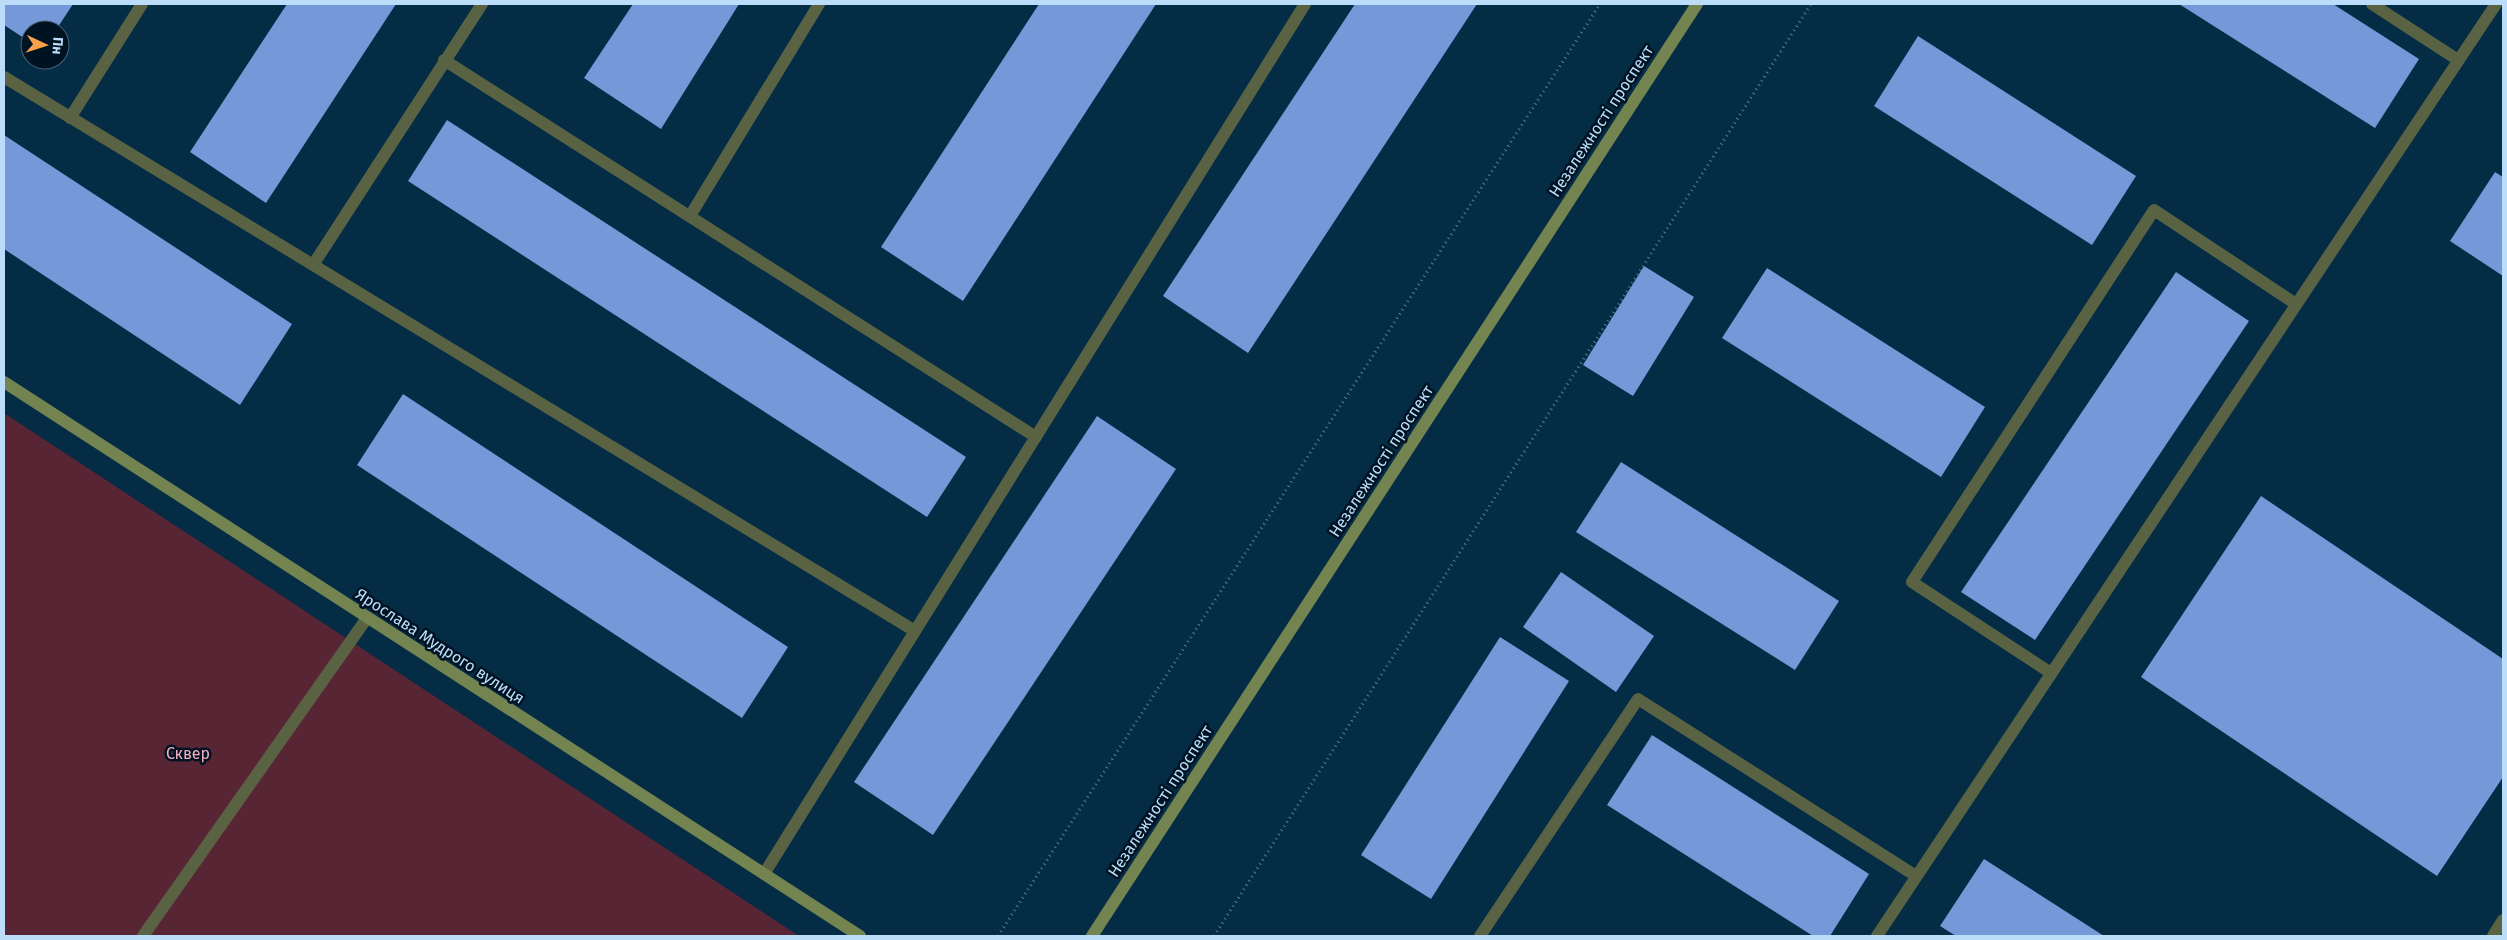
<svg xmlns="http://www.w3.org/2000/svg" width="2507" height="940" font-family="'Fira Sans',sans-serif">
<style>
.green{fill:#582535}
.building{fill:#7598d9}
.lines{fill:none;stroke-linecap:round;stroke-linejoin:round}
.path{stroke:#587d97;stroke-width:3;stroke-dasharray:1 4;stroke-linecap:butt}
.lane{stroke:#596343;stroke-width:12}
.secondary{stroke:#748450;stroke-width:12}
.labels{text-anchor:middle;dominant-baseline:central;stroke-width:5;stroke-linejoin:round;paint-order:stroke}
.street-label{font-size:16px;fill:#bbddf9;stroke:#001322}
.park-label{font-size:16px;fill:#f4aec0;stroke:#001322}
</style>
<rect width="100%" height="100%" fill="#042c45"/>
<path class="green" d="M4,413L799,936H4Z"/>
<path class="building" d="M4,4H73L56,30H30V42L4,25Z
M287,4H396L266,203L190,152Z
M633,4H739L661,129L584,78Z
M1039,4H1156L963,301L881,247Z
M1355,4H1477L1248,353L1163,296Z
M2179,4H2333L2419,59L2375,128Z
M1918,36L2136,176L2092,245L1874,106Z
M447,120L966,457L927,517L408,181Z
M4,135L292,324L240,405L4,249Z
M2495,172L2503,177V276L2450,241Z
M1644,266L1694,297L1633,396L1583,365Z
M1767,268L1985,407L1941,477L1722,338Z
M2176,272L2249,321L2035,640L1961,592Z
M403,394L788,647L742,718L357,465Z
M1097,416L1176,469L933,835L854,782Z
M1621,462L1839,601L1795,670L1576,532Z
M2261,496L2503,659V777L2437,876L2141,677Z
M1561,572L1654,636L1616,692L1523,627Z
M1500,637L1569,681L1431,899L1361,855Z
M1652,735L1869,874L1830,936H1813L1607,805Z
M1984,859L2104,936H1956L1940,926Z"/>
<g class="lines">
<path class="path" d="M998,936L1600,4
M1214,936L1811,4"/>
<path class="lane" d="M2372,4L2458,60
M444,60L1036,437
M4,77L915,631
M70,118L142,4
M690,216L819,4
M313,265L482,4
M2051,673L1912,582L2154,210L2296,304
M764,874L1305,4
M143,936L367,618
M1480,936L1638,699L1916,876
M1877,936L2496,4
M2493,936L2503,920"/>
<path class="secondary" d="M4,382L860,936
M1092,936L1697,4"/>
</g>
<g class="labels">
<g class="street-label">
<text transform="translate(1601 121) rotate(-57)">Незалежності проспект</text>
<text transform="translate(1381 461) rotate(-57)">Незалежності проспект</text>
<text transform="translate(440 646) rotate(33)">Ярослава Мудрого вулиця</text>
<text transform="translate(1160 801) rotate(-57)">Незалежності проспект</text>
</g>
<g class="park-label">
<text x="188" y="753">Сквер</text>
</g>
</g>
<rect width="2507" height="940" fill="none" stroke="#bbddf9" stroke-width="10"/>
<g transform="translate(45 45) rotate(94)"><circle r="24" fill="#001322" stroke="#4b6478"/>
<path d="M0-4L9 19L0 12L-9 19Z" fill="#f8a14a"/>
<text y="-8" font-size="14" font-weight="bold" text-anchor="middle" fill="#bbddf9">Пн</text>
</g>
</svg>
